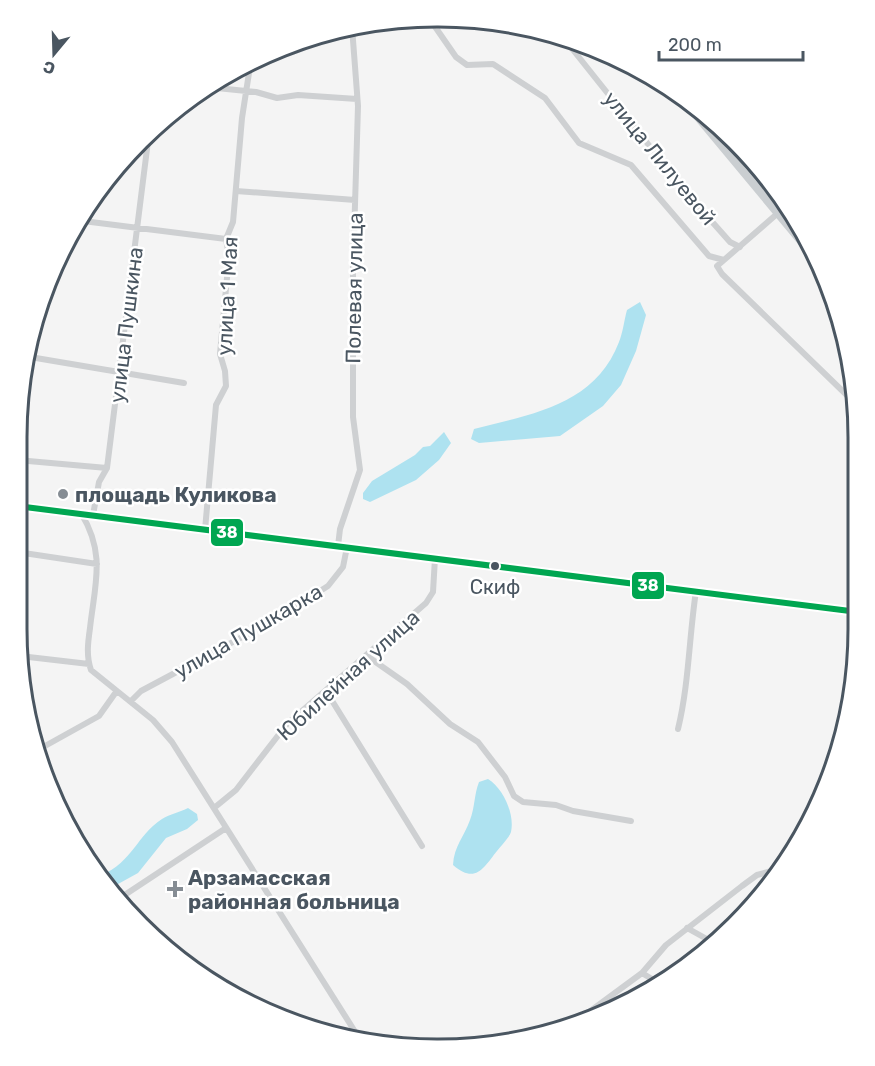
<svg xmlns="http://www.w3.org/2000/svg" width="875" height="1066" font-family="Rubik,sans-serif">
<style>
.water{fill:#aee2f0}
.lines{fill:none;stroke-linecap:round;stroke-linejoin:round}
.minor{stroke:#ced0d2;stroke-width:6}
.major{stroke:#caced1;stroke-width:8}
.bus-1-casing{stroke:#fff;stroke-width:10}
.bus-1{stroke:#00a651;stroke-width:6}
.poi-dot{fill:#868d94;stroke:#fff;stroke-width:2}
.bus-dot{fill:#4a5661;stroke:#fff;stroke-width:2}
.labels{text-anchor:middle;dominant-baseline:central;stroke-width:5;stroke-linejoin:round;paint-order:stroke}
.bus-label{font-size:20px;fill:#4a5661;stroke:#fff}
.street-label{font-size:21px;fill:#4a5661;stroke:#fff}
.poi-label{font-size:21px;font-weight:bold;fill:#4a5661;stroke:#fff;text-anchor:start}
.rim{fill:none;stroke:#4a5661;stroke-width:3}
.line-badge{stroke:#fff;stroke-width:2}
.badge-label{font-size:16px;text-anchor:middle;font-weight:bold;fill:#fff}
</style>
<rect width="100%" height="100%" fill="#f4f4f4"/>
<path class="water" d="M640,302L646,315L636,351L621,385L603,406L560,436L479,443L471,439L474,429C532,414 595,405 619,342C623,332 624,321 627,310Z
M444,432L451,443L439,460L416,480L370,502L363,499V493L372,481L415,455L423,447L430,446Z
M488,779C503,788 515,814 511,832C509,838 501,846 497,851C484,867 476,885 453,865C454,846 464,837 470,820C475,807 474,795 479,782Z
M188,808L197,814L198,820L187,829L166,838L138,873L109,889L100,876C134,861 136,836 162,819C170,814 180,812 188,808Z"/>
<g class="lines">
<path class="minor" d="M429,18L456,57L467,65L493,64L545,98L579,143L631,165L709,256L724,260L778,213
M562,36L691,198L730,242L740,247
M207,87L256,92L277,98L298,95L357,99
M236,191L355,200
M83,221L226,239
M724,260L717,266L722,274L857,405
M30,357L184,383
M17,460L107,468
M81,513C106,554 95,583 90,628C88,642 86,656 91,670L153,720L172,742L359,1038
M93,515L99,482L107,468L149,133
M205,530L216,405L226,386L225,371L220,354L229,256L226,239L233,222L242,118L251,60
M338,546L340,529L360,470L353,417V270L358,106L352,27
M17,552L97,564
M20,656L89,664
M367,656L407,684L450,724L478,742L505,777L514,796L523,802L556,805L573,811L631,821
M326,691L422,846
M131,701L141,691L274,620L328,586L343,567L347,547
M678,729C689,684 689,637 696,591
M36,751L99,716L116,692
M214,808L236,790L287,724L426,603L433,592L435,558
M117,900L226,828
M687,928L714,943
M642,973L660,984
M574,1023L642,973L666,945L742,886L757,875L782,868"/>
<path class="major" d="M681,97L819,263
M17,506L858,612"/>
<defs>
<path id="bus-1" d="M17,506L858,612"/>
</defs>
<use href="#bus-1" class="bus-1-casing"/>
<use href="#bus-1" class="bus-1"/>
</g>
<g class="poi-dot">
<circle cx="63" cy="494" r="6"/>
<path d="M172 880h6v6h6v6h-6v6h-6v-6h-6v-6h6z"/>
</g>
<circle class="bus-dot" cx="495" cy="566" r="5"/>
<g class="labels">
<g class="bus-label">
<text x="495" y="587">Скиф</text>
</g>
<g class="street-label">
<text transform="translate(660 158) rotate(51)">улица Лилуевой</text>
<text transform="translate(354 288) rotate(-89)">Полевая улица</text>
<text transform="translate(227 296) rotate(-87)">улица 1 Мая</text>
<text transform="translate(126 325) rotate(-83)">улица Пушкина</text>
<text transform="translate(248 631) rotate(-30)">улица Пушкарка</text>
<text transform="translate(348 675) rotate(-42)">Юбилейная улица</text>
</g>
<g class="poi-label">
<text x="75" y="494">площадь Куликова</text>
<text x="188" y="877">Арзамасская<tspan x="188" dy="24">районная больница</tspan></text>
</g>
</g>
<path d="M0 0H875V1066H0ZM437 27H438A410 410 0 0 1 848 437V629A410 410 0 0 1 438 1039H437A410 410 0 0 1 27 629V437A410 410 0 0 1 437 27Z" fill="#fff" fill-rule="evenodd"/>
<path class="rim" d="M437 27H438A410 410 0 0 1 848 437V629A410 410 0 0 1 438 1039H437A410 410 0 0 1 27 629V437A410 410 0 0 1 437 27Z"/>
<g class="line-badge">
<rect x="210" y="518" width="34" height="29" rx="6" fill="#00a651"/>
<rect x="631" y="571" width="34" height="29" rx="6" fill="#00a651"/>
</g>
<g class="badge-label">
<text x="227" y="538">38</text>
<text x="648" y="591">38</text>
</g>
<g transform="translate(54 54) rotate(199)" stroke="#ffffff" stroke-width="4.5" paint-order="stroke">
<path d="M0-4.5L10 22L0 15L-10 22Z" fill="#4a5661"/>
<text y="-9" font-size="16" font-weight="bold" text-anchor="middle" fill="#4a5661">С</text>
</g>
<path d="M659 51v9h144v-9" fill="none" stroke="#4a5661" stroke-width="3"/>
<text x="668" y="51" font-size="18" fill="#4a5661" stroke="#ffffff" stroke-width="4.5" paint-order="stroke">200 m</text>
</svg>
